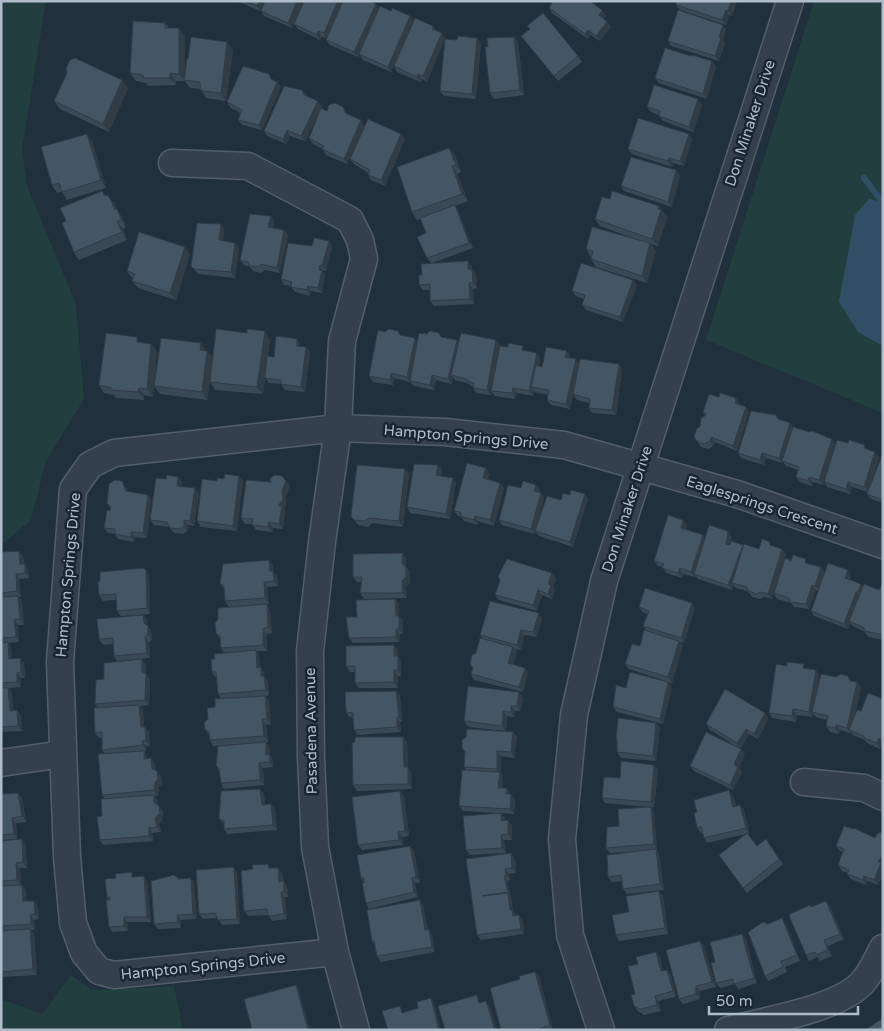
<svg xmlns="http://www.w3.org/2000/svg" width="884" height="1031" font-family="'Varela Round',sans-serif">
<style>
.green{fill:#223e3e}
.water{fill:#324e67}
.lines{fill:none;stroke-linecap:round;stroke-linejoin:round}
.stream{stroke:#324e67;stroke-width:6}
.minor-casing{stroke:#525f6b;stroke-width:29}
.minor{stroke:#34414d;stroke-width:26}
.wall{fill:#3a4956}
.shaded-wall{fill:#303c46}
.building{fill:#445564;stroke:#303c46}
.labels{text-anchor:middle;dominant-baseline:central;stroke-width:5;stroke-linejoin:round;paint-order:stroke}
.street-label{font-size:15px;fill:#afbcc9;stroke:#192632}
</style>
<rect width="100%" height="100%" fill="#20303d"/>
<path class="green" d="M1,1H46L22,150L27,186L76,304L84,399L46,461L31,520L1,545Z
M814,1H875L883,5V413L706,340Z
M71,975L91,989L100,990L174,986L183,1030H1V999L42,1014Z"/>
<path class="water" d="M869,199L883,202V346L858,332L839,302L855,215Z"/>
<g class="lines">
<path class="stream" d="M864,178L883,203"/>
<defs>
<path id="minor" d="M172,163L248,166L350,220L360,240L364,259L342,341L338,428L322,542L310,651L311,757L315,847L335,952L356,1030
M1,763L63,754
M804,782L864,788L883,797
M335,952L114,975L99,971L84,953L73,923L67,857L60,662L73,489L90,465L114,453L338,428L445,432L564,445L737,494L883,545
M601,1030L570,935L562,839L574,715L604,581L790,1
M728,1030C763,1021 835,1010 861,984C870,975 877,959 883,948"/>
</defs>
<use href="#minor" class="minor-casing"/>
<use href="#minor" class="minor"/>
</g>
<path class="wall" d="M237,1H265L260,11Z
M303,1L292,28L264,16L261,11Z
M737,1L732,16L729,15L726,25L680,10L676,5Z
M549,8L602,10L606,16L603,19L607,22L611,27L600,41L591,35L588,39L552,13Z
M379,9L391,11L410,16L413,21L433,26L436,31L445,38L427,82L422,79L421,82L397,72L394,66L391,72L363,60L359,54L369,32L358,57L330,45L326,40L327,38L322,37L320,40L298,29L294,24Z
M165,23L169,28L185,36V74L188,59L227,42L233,50L226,101L206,98L201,89L190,88L185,81H176V85L148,86L146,83L136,81L130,73Z
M723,25L726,30L723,40L725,43L719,61L671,46L668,41Z
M521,36L578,56L582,62L558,81Z
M514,37L518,42L524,95L494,99L490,93L488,47Z
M477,38L481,43L476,99L444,96L440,91L457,40Z
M716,66L707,99L659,83L655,78Z
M272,79L277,82L281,87L262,130L242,125L238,120L241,113L231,108L227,102Z
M128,88L109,132L60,109L54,101Z
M302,90L306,95L322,106L305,141L290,136L286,144L267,136L264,131Z
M702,105L693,132L663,121L659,116V115L651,112L647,107Z
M343,107L347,114L364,126L347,164L326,155L323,149L313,144L309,138L327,111Z
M689,134L692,139L684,166L673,163L672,167L632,154L628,149Z
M405,139L385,186L371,180L368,175V173L354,164L350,159Z
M92,141L106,188L67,200L62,192L57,193L52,185Z
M455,155L461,172L457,174L468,201L455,206L458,210L473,248L432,263L468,261L472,267V269L476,274L477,288L473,289L474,304L434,306L430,301V290H423L419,285L422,275L431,263L427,258L426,233L421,219L417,220L412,212Z
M676,170L680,176L672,207L624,191L621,186Z
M102,191L106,196L114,203L117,210L122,217L126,227L123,229L127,240L79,260L74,252L66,221Z
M610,199L659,206L667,218L658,246L651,244L656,251L647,283L596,267L591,259V257L586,249L641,241L600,226L595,219Z
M271,216L274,221L273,228L284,230L288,235L280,273L265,270L261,273L253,271L250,267L244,265L240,260Z
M224,229L223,241L235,243L239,248L235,278L198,274L191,266Z
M329,241L332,246L326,271L323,270V272L325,276L322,293L311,291L310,296L295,292L291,286L284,285L281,279L312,246Z
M190,254L176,300L138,288L132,281L133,279L127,271Z
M637,285L623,322L586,310L582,305L584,299L576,296L572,291Z
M385,332L400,335L418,341L441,337L457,340L459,342L500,345L492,387L526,350L540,358L539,366L542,367L567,351L570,356V358L579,364H619L622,369L616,415L592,413L589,408V403L577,400L573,394L576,379L570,409L551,405L547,400L548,395L535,392L534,391L533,396L517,393L515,399L495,396L491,391V395L476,393L473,387L471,386L469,384L455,380L453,377L452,384L436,380L434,390L414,386L410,382L394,378L393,385L373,382L369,376Z
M270,339L268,356L274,357L300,344V346L306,347L310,352L305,392L285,390L281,384L269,383L265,378L263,394L215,390L210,382Z
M141,342L151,344L157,351L153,397L144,395V400L116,398L114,395L104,393L99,385Z
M206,351H207L213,359L207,400L160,394L154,386Z
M719,397L736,398L740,404L749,412L737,451L715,442L713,446L708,449L701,447L694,437L705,416L703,412Z
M779,420L790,423L793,428L832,439L835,444L823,485L813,482L812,486L800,482L796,477L798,470L786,466L783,462L782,463L766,458L764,465L741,458L738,453Z
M868,450L879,457L868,492L852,487L850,494L827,487L824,482Z
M883,455V503L871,499L867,494Z
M438,465L442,470L441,476L456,483L450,519L410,513L407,507Z
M405,469L409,474L403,527L372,523L368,527L358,525L351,516Z
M490,474L488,479L500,483L504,488L494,526L478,521V525L464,521L461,517L458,516L454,511Z
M239,476L243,481L237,531L201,527L197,521L217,481L224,479Z
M178,477L182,482V486L199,493L194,526L188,525L187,531L183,534L174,533L169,527L154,525L150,520L166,479Z
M290,486L286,496V504L284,509L285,511L283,529L273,528L272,532L256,530L252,524H245L241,518Z
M126,487L128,492L148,495L151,500L147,538L135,537L134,542L118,539L115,534L108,533L104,528L110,508L107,503Z
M521,488L540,490L539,493H541L544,498L535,534L502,525L499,520Z
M588,499L573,547L539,536L535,531Z
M687,525L686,529L705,538L732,537L731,541L744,546L759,549L773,546L782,549L786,554L785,558L821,567L825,573L851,575L850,580L863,587L879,590L883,583V640L868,637L865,632L853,626L850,623L848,629L814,616L811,611L818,591L816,590L809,609L794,607L791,603L777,599L774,594L772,599L765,597L760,599L752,597L749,592L736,588L734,585L732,590L698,579L695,576V577L683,574L682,578L666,573L663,567L658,566L654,561Z
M1,552L23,556L24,564L28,569L29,578L19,579L21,597H19L22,601L24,625H18L19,642L8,643L11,647L12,659L20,658L24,663L25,678H21V687L9,688L12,693L13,711L17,710L21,716L22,731L1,732Z
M406,558V567L410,572V583L406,587L407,598L364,599L360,593L361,582H357L353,577Z
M269,560L273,566V571L277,576L278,586L267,587L269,604L229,607L225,601L224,589L220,583Z
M149,576L150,614L121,616L117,611L116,600L103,601L99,595Z
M556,578L553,587L555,590L552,599L542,595L537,611L499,600L495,595Z
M395,599L399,604V616L403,621V634H400L399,642L353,643L349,638L357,617Z
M639,607L695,608L684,643L680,642L683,646L672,683L629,669L625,664L640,646L646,630L643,626L647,614L643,612Z
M270,610L272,633L267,634V651H256L259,655L260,668L264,673V676L268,682L269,695L265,696L269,701L271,724L266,725L268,742L213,746L210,740L209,735L205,729L208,719L221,698L218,694L216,678L212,672L215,659L224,653L221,648L220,639L216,633Z
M542,619L537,637L524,635L521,650L515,649L517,652L513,664L525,668L528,673L523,692L474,680L471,674L476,653L483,639L480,635Z
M147,620V625L151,631L152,639L149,643L150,658L117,661L114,656L113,644L103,645L99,639Z
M398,650V656L401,661V676H398V688H359L355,683V672H350L346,666Z
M146,664V674L150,680L149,705L140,706L143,710L144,727L149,732L150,746H146V751H144L147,756V759L151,758L155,764V770L161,776L162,784L159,787L158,796H154L157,800L158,805L163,811V818L159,824L161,832L152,833L153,841L103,845L100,840L102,816L105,799L102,795L105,754L102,750V738H99L95,733L98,708L95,704L104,679Z
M807,669L816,670L819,675L817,691L836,677L848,676L851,681L857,682L861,687L855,715L861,711L883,699V744L880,749L867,743L865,740L853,735L851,732L850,733L840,730L839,734L830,732L826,726L827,720L816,717L813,714V717L797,715L796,722L772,718L769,713Z
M672,687L663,724L617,712L613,707Z
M396,691L400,696L402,722H400L401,732L358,735L354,730V718L349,717L346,712Z
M519,692L523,698L520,711H515L514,717L507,716L506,731L513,732L517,737L514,758L501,756V773L503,777L502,788L510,793V794H511L515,800L514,814L463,811L459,806L466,770L464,767L465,753L462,748L505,731L468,727L464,721Z
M768,719L758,739L749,734L740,749L709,729L706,724Z
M656,723L660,728L656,761L621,758L617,752V741L616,739Z
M403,737L407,742L408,767L411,772L412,789L357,791L353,785Z
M266,742L269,747L270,755L272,759L273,767L263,768L264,785L224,789L221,783L219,771L216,765Z
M745,754L739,768L742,772L733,790L694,771L690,766Z
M654,765L658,770L654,808L651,807L654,812L657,850H656L659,854L664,890L627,894L623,889L622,881L612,882L608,877L627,852L610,853L606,848L619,826L647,807L605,803L602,798L620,778Z
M260,789L264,794L265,804L275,809L277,830L227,834L224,829V824L219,819Z
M400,791L404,796L409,836L402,837L403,845L362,850L358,845Z
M18,793L22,798L26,822L16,823L17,839L1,840V794Z
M733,796L736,806L740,805L744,810L749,833H747L757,846L766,839L783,864L747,893L719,855L746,834L707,843L704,838L702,833H701L697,828V812Z
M505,818V820L512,826V840H504L506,853L470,855L466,850Z
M883,831V873L878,885L868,881L866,885L851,879L847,874L848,873L842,871L838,865L843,852L840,851L836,846L875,838Z
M22,839L25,844L27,868H20L21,885H22L26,890V901L38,906L39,919L34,920L35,930H31L34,934L37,975L1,977V841Z
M414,851L420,882L415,883L418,897L369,909L366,903L364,883L361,878Z
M511,853L515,859L516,873L509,874L510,880L507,881L511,897H510L511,898L513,911L516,916L523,921L524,934L481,940L477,935Z
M278,868L282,873L283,881L287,887L288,897H285L287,919L272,921L268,915L248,916L244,911Z
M237,873L240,924L222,925L218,918L203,919L199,914Z
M135,877L147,881L151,922H127L128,931L112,932L109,927V900L107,897Z
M191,878L194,883L197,919L181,920V928L158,929L154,924L179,879Z
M659,891L663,896L668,934L619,941L616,935L629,912Z
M423,905L428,930H429L432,935L435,952L381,962L377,956L375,946L372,941Z
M810,905L812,907L830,906L844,939L828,946L832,956L820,961L817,957L809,961L806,955Z
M768,924H786L800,961L785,967L787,972L768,981L765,976Z
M742,934L746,939L757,983L738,989L735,984L720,988L716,983L715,962Z
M700,941L704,946L716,987L700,991V999L683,1004L679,999Z
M660,957L663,971L667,970L671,975L676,997L658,1001L661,1011L644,1015L638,1011L634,1006L635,994Z
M535,972L539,977L553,1030H501L520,979Z"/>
<path class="shaded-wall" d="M259,1H265L260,11L257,6Z
M297,1H303L292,28L288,23Z
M338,1H344L327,39L324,33Z
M731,1H737L732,16L728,11Z
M376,4L379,9L358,57L354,52Z
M602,10L606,16L602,21L599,15Z
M726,10L729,15L726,25L722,20Z
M410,16L414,21L391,72L388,67Z
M607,22L611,27L600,41L596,36Z
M723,25L726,30L723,40L725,43L719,61L715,56L719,37Z
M179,28L185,36V82L179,74Z
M588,30L591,35L588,39L585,34Z
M318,31L322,37L320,40L317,35Z
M442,33L445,38L427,82L423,76Z
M514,37L518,42L524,95L520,90Z
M477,38L481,43L476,99L472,94Z
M227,42L233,50L226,101L221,93Z
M712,61L716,66L707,99L703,94Z
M170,73L176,81V85L170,78Z
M418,74L422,79L421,82L417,77Z
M122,80L128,88L109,132L103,124Z
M277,82L281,87L262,130L259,125Z
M698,99L702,105L693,132L689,127Z
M318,101L322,106L305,141L301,136Z
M361,120L364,126L347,164L344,159Z
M287,130L290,136L286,144L283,139Z
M87,134L92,141L106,188L101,180Z
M401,134L405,139L385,186L381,180Z
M689,134L692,139L684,166L680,161Z
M449,148L455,155L461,172L456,165Z
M669,158L673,163L672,167L668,161Z
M452,166L457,174L468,201L462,194Z
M676,170L680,176L672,207L668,202Z
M108,195L122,217L126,227L115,210Z
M455,205L458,210L473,248L469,243Z
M659,206L667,218L658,246L652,239Z
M271,216L274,221L272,232L268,227Z
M117,222L123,229L127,240L122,232Z
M221,224L224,229L222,246L219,240Z
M284,230L288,235L280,273L277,268Z
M329,241L332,246L326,271L322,266Z
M235,243L239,248L235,278L231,272Z
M650,243L656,251L647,283L642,276Z
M185,247L190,254L176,300L170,293Z
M468,261L472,267V274L468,269Z
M320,265L323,270V272L325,276L322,293L318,288L319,270Z
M472,269L476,274L477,288L473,283Z
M633,280L637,285L623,322L620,317Z
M469,283L473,289L474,304L470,299Z
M308,286L311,291L310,296L307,290Z
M265,331L270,339L263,394L257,387Z
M415,338L419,343L410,382L407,377Z
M297,339L300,344V351L297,346Z
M457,340L461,345L451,375L453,377L452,384L448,379Z
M496,340L500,345L491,395L487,390Z
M201,343L206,351L200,350Z
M151,344L157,351L153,397L147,389Z
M306,347L310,352L305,392L301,387Z
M207,351L213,359L207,400L202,392Z
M567,351L570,356L569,362L565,357Z
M537,353L540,358L535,388L531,387L534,391L533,396L529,391Z
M576,359L579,364L570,409L566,404Z
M619,364L622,369L616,415L612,410Z
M391,373L394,378L393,385L390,380Z
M432,375L436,380L434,390L430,385Z
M139,388L144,395V400L138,392Z
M513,388L517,393L515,399L512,393Z
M736,398L740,404L738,408L735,403Z
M746,407L749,412L737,451L733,446Z
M790,423L793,428L782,463L779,458Z
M711,437L715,442L713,446L710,441Z
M832,439L835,444L823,485L819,480Z
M875,452L879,457L868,492L864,487Z
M762,453L766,458L764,465L760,460Z
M438,465L442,470L440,481L436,475Z
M486,468L490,474L487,483L483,478Z
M405,469L409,474L403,527L399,521Z
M239,476L243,481L237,531L233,526Z
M178,477L182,482L181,491L177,486Z
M809,477L813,482L812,486L808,481Z
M453,478L456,483L450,519L446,514Z
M286,481L290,486L286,496V504L284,509L285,511L283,529L279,524L278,506Z
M848,482L852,487L850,494L846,489Z
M500,483L504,488L494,526L490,520Z
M536,485L540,490L538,497L534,491Z
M195,488L199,493L194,526L190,521Z
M541,493L544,498L535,534L531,529Z
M585,494L588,499L573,547L570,542Z
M148,495L151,500L147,538L143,533Z
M475,516L478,521V525L474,520Z
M184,520L188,525L187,531L184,526Z
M683,520L687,525L685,533L681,528Z
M269,522L273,528L272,532L268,527Z
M728,531L732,537L729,549L726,544Z
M131,532L135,537L134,542L131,537Z
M703,535L707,541L694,574L695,576V577L691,572Z
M743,545L746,550L732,583L734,585L732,590L728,585Z
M782,549L786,554L772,599L768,594Z
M19,551L23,556L24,570L20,564Z
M403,553L406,558V569L402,564Z
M269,560L273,566L274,573L273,571L277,576L278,586L274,581L270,571Z
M25,564L28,569L29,578L25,573Z
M406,567L410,572V583L406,587L407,598L403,593L402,581Z
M821,567L825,573L819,591L815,586Z
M680,568L683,574L682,578L678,573Z
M146,570L149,576L150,614L147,608Z
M848,570L851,575L849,584L845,578Z
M552,573L556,578L553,587L555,590L552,599L548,594V584Z
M16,574L19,579L21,597L17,591Z
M264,582L267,587L269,604L265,598Z
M861,584L865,589L861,598L858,592Z
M812,585L816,590L809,609L806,604Z
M538,590L542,595L537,611L533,605Z
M856,592L860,597L849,621L850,623L848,629L844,624Z
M18,596L22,601L24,625L20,619Z
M395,599L399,604V621L396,616Z
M692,603L695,608L684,643L681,638Z
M267,604L270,610L272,633L268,627Z
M539,613L542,619L537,637L533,632Z
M143,615L147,620V628L144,623Z
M399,616L403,621V634L399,629Z
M14,620L18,625L19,642L16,637Z
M148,626L151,631L152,639L148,634Z
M263,629L267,634V651L263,645Z
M396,629L400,634L399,642L396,637Z
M521,630L524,635L521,650L517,645Z
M145,637L149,643L150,658L147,653Z
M679,641L683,646L672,683L668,677Z
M8,642L11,647L13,664L9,659Z
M394,645L398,650V656L401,661V676L398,670L394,656Z
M513,647L517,652L511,668L508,663Z
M256,650L259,655L261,673L257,668Z
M20,658L24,663L25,678L21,672Z
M142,659L146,664V678L142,672Z
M261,667L264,673V676L268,682L269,695L266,690L261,676Z
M525,668L528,673L523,692L519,687Z
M394,670L398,676V688L394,682Z
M816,670L819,675L814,712H812L813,714V717L809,712Z
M17,673L21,678V687L17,682Z
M146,674L150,680L149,705L145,700Z
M668,682L672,687L663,724L660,719Z
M857,682L861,687L851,731L849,730L850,733L847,728Z
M8,688L12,693L13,716L10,711Z
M396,691L400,696L402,722L399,717Z
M519,692L523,698L520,711L517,706Z
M265,696L269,701L271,724L267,719Z
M139,705L143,710L144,733L141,727Z
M511,706L515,711L514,717L511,712Z
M793,709L797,715L796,722L792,716Z
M17,710L21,716L22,731L18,726Z
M503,711L507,716L506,732L502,726Z
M765,713L768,719L758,739L754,734Z
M397,717L400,722L401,732L397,727Z
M262,719L266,725L268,742L264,736Z
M656,723L660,728L656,761L653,756Z
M836,725L840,730L839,734L835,728Z
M145,727L149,732L150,746L146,741Z
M746,729L749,734L740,749L737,743Z
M513,732L517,737L514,758L511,752Z
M403,737L407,742L408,772L404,767Z
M879,738L882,743L880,749L877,743Z
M142,741L146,746V751L143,745Z
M266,742L269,747L270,755L272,759L273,767L266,755Z
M741,749L745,754L739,768L742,772L733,790L730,785L734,765Z
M144,751L147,756L148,764L144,759Z
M497,751L501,756V773L503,777L502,793L498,788L500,773L497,769Z
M151,758L155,764L156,774L152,769Z
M259,763L263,768L264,785L260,780Z
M654,765L658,770L654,808L651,802Z
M408,767L411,772L412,789L408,784Z
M157,771L161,776L162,784L159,787L158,796L154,790Z
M507,788L510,793V800L506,794Z
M260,789L264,794L266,810L262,805Z
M729,790L733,796L737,812L733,807Z
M400,791L404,796L409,836L405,831Z
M18,793L22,798L26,822L22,816Z
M511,794L515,800L514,814L510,809Z
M154,795L157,800L158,808L154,802Z
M271,804L275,809L277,830L273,825Z
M740,805L744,810L749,833L746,828Z
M159,806L163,811V818L159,824L161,832L157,827L155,818Z
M651,807L654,812L657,850L654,844Z
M501,813L505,818L504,826L501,821Z
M12,818L16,823L17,839L14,834Z
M508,820L512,826V840L508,834Z
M149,828L152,833L153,841L149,836Z
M398,832L402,837L403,845L399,840Z
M501,835L504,840L506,853L502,848Z
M22,839L25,844L27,868L23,862Z
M410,846L414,851L420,882L416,877Z
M656,849L659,854L664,890L660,884Z
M511,853L515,859L516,873L512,868Z
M883,855V873L878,885L874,880L878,862Z
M16,863L20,868L21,885L17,880Z
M234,867L237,873L240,924L237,919Z
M278,868L282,873L283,887L279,882Z
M505,869L509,874L510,880L506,875Z
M144,876L147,881L151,922L147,917Z
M504,876L507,881L511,897L508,892Z
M864,876L868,881L866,885L863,880Z
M191,878L194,883L197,919L193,914Z
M412,878L415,883L418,897L414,892Z
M284,881L287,887L288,897L284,892Z
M22,885L26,890L27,907L23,901Z
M659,891L663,896L668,934L665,928Z
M281,892L285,897L287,919L284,914Z
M508,893L511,898L513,911L516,915V922L510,910Z
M420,900L423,905L429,935L425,930Z
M34,901L38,906L39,919L35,914Z
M826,901L830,906L844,939L840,934Z
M30,915L34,920L35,930L31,924Z
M177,915L181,920V928L178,922Z
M519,915L523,921L524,934L521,929Z
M124,917L127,922L128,931L124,926Z
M782,918L786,924L800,961L797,955Z
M30,929L34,934L37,975L33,969Z
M429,930L432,935L435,952L432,947Z
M742,934L746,939L757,983L754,978Z
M824,940L828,946L832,956L828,950Z
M700,941L704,946L716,987L712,982Z
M656,952L660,957L664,977L661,971Z
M667,970L671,975L676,997L673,991Z
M535,972L539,977L553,1030L550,1025Z
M296,985L299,990L310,1030H308Z
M696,986L700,991V999L696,994Z
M655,996L658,1001L661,1011L657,1005Z
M431,998L434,1003L441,1030H439Z
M486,1001L490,1006L497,1030H495Z"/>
<path class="building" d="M246,1H259L257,6Z
M265,1H297L288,23L261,11Z
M304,1H338L324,33L318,31L317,35L294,24Z
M343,1H371L376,4L354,52L326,40Z
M553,1H590L602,10L599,15L607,22L596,36L588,30L585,34L549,8Z
M677,1H731L728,11L726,10L722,20L676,5Z
M380,6L391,11L392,8L410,16L388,67L359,54Z
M678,10L723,25L719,37L721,38L715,56L668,41Z
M543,13L578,56L554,76L521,36L530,29L527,26Z
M415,18L433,26L432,29L442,33L423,76L418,74L417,77L394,66Z
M133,21L165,23V28H179V74L170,73V78H143V75L130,73Z
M458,36L477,38L472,94L440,91L445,39L457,40Z
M191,37L227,42L221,93L201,91L200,82L184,80L187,59H188Z
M514,37L520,90L490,93L485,47H488L487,38Z
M665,48L691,56L692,55L712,61L703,94L655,78Z
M75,58L122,80L103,124L54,101L67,73L66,69L70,60Z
M243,66L269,74L271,79L277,82L259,125L238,120L242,110L227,102Z
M654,85L698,99L689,127L659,116L660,111L647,107Z
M284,86L302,90L304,95L318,101L301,136L287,130L283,139L264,131Z
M335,103L343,107L345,113L361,120L344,159L322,149L324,146L309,138L321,108L327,111L329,105Z
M638,118L689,134L680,161L669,158L668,161L628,149Z
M368,119L401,134L381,180L368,175L370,170L350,159Z
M87,134L101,180L62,192L59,183L52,185L41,147Z
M449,148L456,165L452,166L462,194L412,212L397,167Z
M631,157L676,170L668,202L621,186Z
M102,191L105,196L108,195L115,210L117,209L121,219L117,222L122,232L74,252L62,223L66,221L60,208Z
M612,191L659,206L658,209L661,210L652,239L595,219L602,197L610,199Z
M455,205L469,243L427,258L417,237L426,233L420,218Z
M250,214L271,216L268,227L284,230L277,268L261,264L258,267L250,266L248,262L240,260Z
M197,223L221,224L219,240L235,243L231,272L194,269L191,266Z
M592,227L650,243L642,276L591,259L593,251L586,249Z
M139,232L185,247L170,293L132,281L135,274L127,271Z
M314,238L329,241L322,266L320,265L319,270L322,271L318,288L308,286L307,290L291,287L292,282L281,279L288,243L312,246Z
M468,261V269H472L473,283H469L470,299L430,301V284L419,285V275H422L421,264Z
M581,263L633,280L620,317L582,305L585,295L572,291Z
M216,329L247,333V329L265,331L257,387L210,382Z
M389,329L398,331L400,335L415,338L407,377L391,373L390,380L369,376L378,330L385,332Z
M430,331L439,333L441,337L457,340L448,379L432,375L430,385L410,381L419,333L427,334Z
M106,333L137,337V342L151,344L147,389L139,388L138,392L111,390V388L99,385Z
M461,333L496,340L487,390L473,388L474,383L467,381V379L451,375Z
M276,336L297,339V346L306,347L301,387L281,384V380L265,378L267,356L274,357Z
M161,338L201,343L200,350L207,351L202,392L154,386Z
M508,343L523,346L522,350L537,353L529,391L513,388L512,393L491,391L500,346L508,347Z
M546,347L567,351L565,357L576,359L566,404L547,400L549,390L531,387L536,365L542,367Z
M580,359L619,364L612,410L589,408L590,399L573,394Z
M720,393L736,398L735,403L746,407L733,446L711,437L710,441L704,444L698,442L694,437L697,428L700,427L701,418L705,416L706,413L703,412L709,394L719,397Z
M751,411L776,415L778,419L790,423L779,458L762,453L760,460L738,453Z
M793,427L810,432L812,431L832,439L819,480L809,477L808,481L796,477L799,467L782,461Z
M837,440L848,443L849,440L865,445L864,448L875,452L864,487L848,482L846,489L824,482Z
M882,455H883V500L867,494Z
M467,463L486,468L483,478L500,483L490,520L475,516L474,520L460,516L461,512L454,511Z
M414,464L438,465L436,475L453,478L446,514L407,507Z
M357,465L405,469L399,521L369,518L365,521L354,520L351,516Z
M225,474L239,476L233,526L197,521L202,479L217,481V478L224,479Z
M167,475L178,477L177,486L195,488L190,521L184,520V526L180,529L170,528L167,522L150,520L156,478L166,479Z
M275,475L282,476L286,481L282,491L283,499L278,506H282L279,524L269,522L268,527L252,525L253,519L241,518L246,480L271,482L270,478Z
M115,480L122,481L126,491L148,495L143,533L131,532V537L115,534V529L104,528L107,510L110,511L111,507L107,503L109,484Z
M523,481L536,485L534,491L541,493L531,529L499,520L508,485L521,488Z
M571,490L585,494L570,542L535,531L547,496L561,500L563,493L570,495Z
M668,515L683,520L681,528L703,535L691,572L680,568L678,573L662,568L664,564L654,561Z
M709,525L728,531L726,544L730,545L731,541L743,545L728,585L694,574Z
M762,539L770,542V545L782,549L768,594L761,592L757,594L748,591L747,587L732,583L744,544L759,549Z
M19,551L20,564H25V573L16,574L17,591L1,593V552Z
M403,553L402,564L406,567V577L402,581L403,593H360L362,577H353V554Z
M793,555L806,559L805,563L821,567L815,586L812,585L806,604L790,602L789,598L774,593L785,558L791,561Z
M507,559L552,573L548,584L551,585L548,594L538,590L533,605L495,595L500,580L498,576Z
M269,560L270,571H273L274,581L264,582L265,598L225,601L224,586L220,583L223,564Z
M828,563L848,570L845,578L861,584L858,592H856L844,624L811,611Z
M143,568L146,570L147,608L117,611L116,594L99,595L98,582L100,581V572Z
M883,583V635L865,631L863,627L849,621L864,584L879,590Z
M645,588L692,603L681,638L643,626L649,611L639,607Z
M18,596L20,619L14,620L16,637L1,638V597Z
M395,599L396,616H399V629H396V637L349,638L346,617H357L356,600Z
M490,601L539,613L533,632L521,630L517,645L480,635Z
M267,604L268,627L263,629V645L221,648L220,636L216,633L215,623L218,619V608Z
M143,615L144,623L148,626V634L145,637L147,653L114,656L113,638L99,639L97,619Z
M644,630L679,641L668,677L625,664L632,644L640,646Z
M480,638L513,647L508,663L525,668L519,687L471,674L473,668L470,664L472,655L476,653Z
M8,642L9,659L20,658L21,672L17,673V682L1,683V643Z
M394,645V656H398V670H394V682L355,683V666H346V646Z
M256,650L257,668L261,667V676H264L266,690L218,694L216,672H212L211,659H215L214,654Z
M142,659V672L146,674L145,700L95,704L96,680L104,679V663Z
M787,662L804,664L803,668L816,670L809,712L793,709L792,716L769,713L776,664L787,666Z
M630,672L668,682L660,719L613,707L616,685L626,688Z
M821,674L836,677L840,674L848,676L850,681L857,682L847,728L836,725L835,728L826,726L828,716L812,712Z
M468,686L519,692L517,706H511V712L503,711L502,726L464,721Z
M1,688H8L10,711L17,710L18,726L1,727Z
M725,689L765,713L754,734L746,729L737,743L706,724Z
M396,691L399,717H397V727L354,730L353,713L346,712L345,692Z
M868,693L883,699V740L879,738L877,743L864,738V736L849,730L857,710L861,711Z
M265,696L267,719H262L264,736L210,740L209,732L205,729L204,723L208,719L207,708L215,707V699Z
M139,705L141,727H145L146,741H142L143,745L102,750V732L95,733L94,708Z
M618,718L656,723L653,756L617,752V739H616Z
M467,729L513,732L511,752L497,751V769L464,767L465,751L462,748V740L466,737Z
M706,732L741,749L734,765L738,767L730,785L690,766Z
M355,737H403L404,767H408V784L353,785L352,743L355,742Z
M266,742V755L269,754L270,762L259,763L260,780L221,783L219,768L216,765L218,746Z
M144,751V759L151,758L152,769L157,771L158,779L155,782L154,790L102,795L98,754Z
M621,761L654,765L651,802L602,798L604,777L620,778Z
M462,770L500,772L498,788H507L506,794H511L510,809L459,806Z
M260,789L262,805L271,804L273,825L224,829V821L219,819L221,791Z
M729,790L733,807L740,805L746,828L704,838L701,827L697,828L694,813L697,812L694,800Z
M400,791L405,831L398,832L399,840L358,845L352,797Z
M18,793L22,816L12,818L14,834L1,835V794Z
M154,795V802L159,806L160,813L155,818L157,827L149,828V836L100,840L97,817L102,816L101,799Z
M651,807L654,844L606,848L607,827L619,826L618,809Z
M501,813V821L508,820V834L501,835L502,848L466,850L463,816Z
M844,826L853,829L854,828L875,838L877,834L883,831V855L878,862L881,863L874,880L864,876L863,880L847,874L849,870L838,865L844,849L836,846Z
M747,833L757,846L766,839L779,859L743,888L719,855Z
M22,839L23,862L16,863L17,880L1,881V841Z
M410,846L416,877L412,878L414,892L366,903L362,883H364V878H361L357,855Z
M656,849L660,884L623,889L621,875L608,877L607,855Z
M511,853L512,868L505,869L506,875L504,876L508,892L482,896L508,893L510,910H512L513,916L519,915L521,929L477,935L466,859Z
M268,864L269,868H278L279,882L284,881V892H281L284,914L268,916L267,909L244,911L241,871L253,869L252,865Z
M234,867L237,919L218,920L215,913L199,914L196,870Z
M132,872V877L144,876L147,917H124V926L109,927L106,900H110V897H107L105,879L116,878L115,874Z
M174,875L179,879L191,878L193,914L177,915L178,922L154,924L151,881Z
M22,885L23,901H34L35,914L30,915L31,924L1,926V886Z
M659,891L665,928L616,935L612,915L629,912L626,896Z
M420,900L425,930H429L432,947L377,956L374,941H372L367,910Z
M826,901L840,934L824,940L828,950L816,955L815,952L806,955L789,916L790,914L810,905L811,907Z
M782,918L797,955L781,961L783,967L765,976L748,932L763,922L768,924Z
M30,929L33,969L1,972V931Z
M742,934L754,978L734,984L733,979L716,983L711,963L715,962L710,942Z
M700,941L712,982L696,986V994L679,999L666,950Z
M656,952L661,971L667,970L673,991L655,996L657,1005L640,1009L634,1006L631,995L635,994L628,966L638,964L636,957Z
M535,972L550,1025L536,1030H501L490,988L520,979L519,976Z
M296,985L308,1030H256V1029L252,1030L244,999Z
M477,995L479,1003L486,1001L495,1030H445L438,1006Z
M431,998L439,1030H388L382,1011L400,1006L402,1013L418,1008L417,1002Z
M883,1018V1030H865Z"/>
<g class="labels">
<g class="street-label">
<text transform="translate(750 123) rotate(-72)">Don Minaker Drive</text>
<text transform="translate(466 437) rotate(5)">Hampton Springs Drive</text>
<text transform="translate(762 505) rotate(18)">Eaglesprings Crescent</text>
<text transform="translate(627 509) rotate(-72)">Don Minaker Drive</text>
<text transform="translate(68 575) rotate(-85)">Hampton Springs Drive</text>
<text transform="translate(311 731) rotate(-91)">Pasadena Avenue</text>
<text transform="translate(203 966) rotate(-6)">Hampton Springs Drive</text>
</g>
</g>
<rect width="884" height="1031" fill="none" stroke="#afbcc9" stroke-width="5"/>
<path d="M709 1006v8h149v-8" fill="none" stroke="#afbcc9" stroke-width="2.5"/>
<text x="716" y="1006" font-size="15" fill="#afbcc9" stroke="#192632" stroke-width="4" paint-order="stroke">50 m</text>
</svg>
